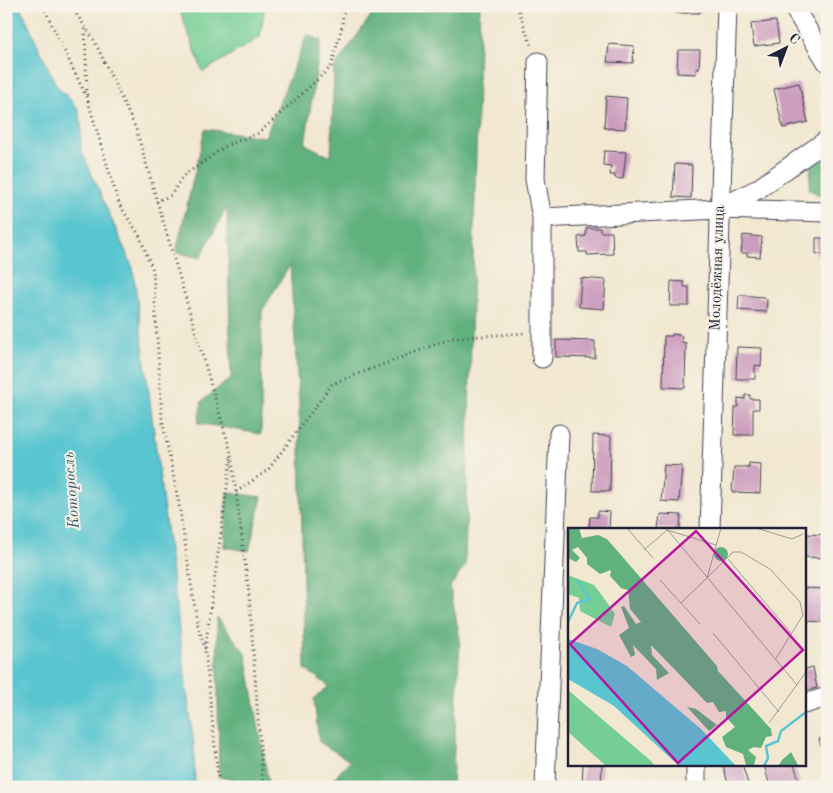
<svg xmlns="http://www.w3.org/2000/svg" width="833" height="793" font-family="'Old Standard TT',serif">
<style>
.green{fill:#75ce94;stroke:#4c7868}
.forest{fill:#60b17e;stroke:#416a5c}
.water{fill:#59c5d0;stroke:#3e7486}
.building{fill:#cc9dbe}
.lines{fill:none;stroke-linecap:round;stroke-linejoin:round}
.street-casing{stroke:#414052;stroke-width:21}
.path{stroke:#414052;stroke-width:3;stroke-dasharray:1 4;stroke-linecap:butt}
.street{stroke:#fff;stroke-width:19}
.labels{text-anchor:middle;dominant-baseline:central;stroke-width:4;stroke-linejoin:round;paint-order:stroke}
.street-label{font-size:15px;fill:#22223b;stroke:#f7f3e8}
.water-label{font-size:16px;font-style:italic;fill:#355b6f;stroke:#f7f3e8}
.inset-river{fill:none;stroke:#59c5d0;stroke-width:2.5}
.inset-road{fill:none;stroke:#9f9995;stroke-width:1}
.view{fill:#b5179e;fill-opacity:0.15;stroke:#b5179e;stroke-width:2.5}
.inset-edge{fill:none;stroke:#22223b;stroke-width:2.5}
</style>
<rect width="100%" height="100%" fill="#f7f3e8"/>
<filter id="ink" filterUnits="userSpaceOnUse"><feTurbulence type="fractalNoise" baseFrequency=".02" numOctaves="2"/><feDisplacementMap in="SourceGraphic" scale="10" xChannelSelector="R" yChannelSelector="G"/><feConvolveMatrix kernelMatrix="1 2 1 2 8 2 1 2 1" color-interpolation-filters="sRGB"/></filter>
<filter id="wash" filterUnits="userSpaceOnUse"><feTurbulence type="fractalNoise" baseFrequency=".0096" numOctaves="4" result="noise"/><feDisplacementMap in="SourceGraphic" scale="20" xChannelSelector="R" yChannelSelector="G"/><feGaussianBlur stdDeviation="1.12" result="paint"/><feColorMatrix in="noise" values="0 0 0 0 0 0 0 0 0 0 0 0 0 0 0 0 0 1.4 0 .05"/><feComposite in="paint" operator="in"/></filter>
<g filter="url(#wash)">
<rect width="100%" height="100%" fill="#f2e8d1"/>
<path class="green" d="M178,6H265L260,37L203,72Z"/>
<path class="forest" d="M378,6H480L465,566L450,587L460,639L452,787H326L350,761L319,742L314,699L329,686L305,669L299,404L290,265L262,311L261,434L198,423L202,401L231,378L227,207L200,258L176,252L205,129L265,137L307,35L321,40L305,144L331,157L334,68Z
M827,149V200L809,189L811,163Z
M227,492L262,497L249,551L224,547Z
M217,617L246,654L269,786L219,777Z"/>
<path class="water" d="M6,6H20L56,85L78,108L81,123V150L133,268L194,746L195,787H6Z"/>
<g id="blocks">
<path class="building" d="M676,6H700V13H676Z
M821,6H827V17Z
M776,21L779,43L754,46L751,24Z
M609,44L634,46L633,63L607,62Z
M678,50H700L699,69H696V74L677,73Z
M799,83L808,122L783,128L774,89Z
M606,96L627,98L625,129L604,128Z
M604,151L626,152L623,179L615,178V175H610L611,166L603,165Z
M675,164L692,165L691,198L673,197Z
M586,228H600V232H612L613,254L587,255V252H579L578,237L586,236Z
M743,235L762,237L760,257L747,256V253H741Z
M816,238H827V254H816Z
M581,278L606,280L604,309L579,307Z
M671,281L684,282V287H689V306H670Z
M739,295L764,297V299H767L766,312L738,310Z
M672,334L679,335L682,337L681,342L686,343L685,388L663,387L664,336H672Z
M556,340L595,341V358L556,357Z
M737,347L762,348L761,366L755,365V379H736Z
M745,395H750V399H759V409H753V435H734L735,407H738V398L745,399Z
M593,435L611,436L610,491H592Z
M749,463L761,464L760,493L732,492L734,467H749Z
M664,465L682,466L679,502L661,501Z
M598,511L610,512L609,529H589L590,517H598Z
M660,514L681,515L680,529H658Z
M804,534L827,535V558L804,557Z
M804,588L825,589L824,612H827V622L804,621Z
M813,667L817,688L804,691L805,669Z
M827,737V762H826L819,739Z
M583,764H602L601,787H582Z
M727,764H742L749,787H729L723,766Z
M764,764H794L800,783L787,787H770Z"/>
</g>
</g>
<g filter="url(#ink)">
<use href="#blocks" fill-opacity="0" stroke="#414052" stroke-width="1"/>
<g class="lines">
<defs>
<path id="street" d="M793,6L827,62
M538,62L535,179L542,218V358
M721,209L827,212
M542,218L719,209L758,189L827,140
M710,529L727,6
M804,704L827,697
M545,787L559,434
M696,787V764"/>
</defs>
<use href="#street" class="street-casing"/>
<path class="path" d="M43,6L87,98L119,204L139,235L153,270L162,419L179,504L197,622L205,649
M71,6L94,40L136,129L231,453L249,594L263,787
M517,6L532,48
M85,29L87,95
M156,202L171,195L183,176L227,145L259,133L331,67L342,27L344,6
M236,492L268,470L332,384L452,338L527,333
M219,787L205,649L231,458"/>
<use href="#street" class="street"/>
</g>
</g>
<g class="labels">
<g class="street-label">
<text transform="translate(718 268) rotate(-88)">Молодёжная улица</text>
</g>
<g class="water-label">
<text transform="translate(72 490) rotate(-94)">Которосль</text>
</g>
</g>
<g transform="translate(568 528)">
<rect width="238" height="238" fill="#f2e8d1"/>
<path d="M0,47L26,57L33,66L47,86L43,99L12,83L11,70L0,66ZM0,162L83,233L86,237H37L0,204Z" fill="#75ce94"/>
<path d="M0,0H11L14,10L30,7L39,11L149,138L150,143L203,201L204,208L198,209L193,220L186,219L180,222L188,229L186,237H178L175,226L158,219L154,209L167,199L158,189V183L151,184L145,174L139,175L83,117L84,127L101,145L89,152L88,141L65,117L67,127L63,129L51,107L61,100L53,79L56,78L68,96L73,94L62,81L60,62L53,60L42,48L43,42L32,46L19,36V30L10,19L4,22L12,30L8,34L0,30ZM146 26a7 7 0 1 1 14 0a7 7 0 1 1-14 0ZM119,179L128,181L149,197L141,203ZM223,224L230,237H211L214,232Z" fill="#60b17e"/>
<path d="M0,111L29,121L59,138L133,201L167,237H110L46,178L0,151Z" fill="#59c5d0"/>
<path class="inset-river" d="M0,94L9,75L22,71L9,52M196,238L200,230L198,218L210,213L213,203L238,184"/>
<path class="inset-road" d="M59,0L85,30M98,0L229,157M188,0L224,11L235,6M76,22L99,2L148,17M160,31L223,105M139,50L165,24H173L202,41L232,74L235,87L207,132M92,52L132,96M113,75L139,50L153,0M145,105L211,184M201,195L238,144"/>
<path class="view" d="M128,3L235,122L110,235L2,116Z"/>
<rect width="238" height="238" class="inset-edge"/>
</g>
<rect width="833" height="793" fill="none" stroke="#f7f3e8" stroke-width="25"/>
<g transform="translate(786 48) rotate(42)" stroke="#f7f3e8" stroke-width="4" paint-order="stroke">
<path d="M0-4L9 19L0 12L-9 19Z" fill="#22223b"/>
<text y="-8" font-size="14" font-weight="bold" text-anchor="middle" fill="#22223b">С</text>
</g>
</svg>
